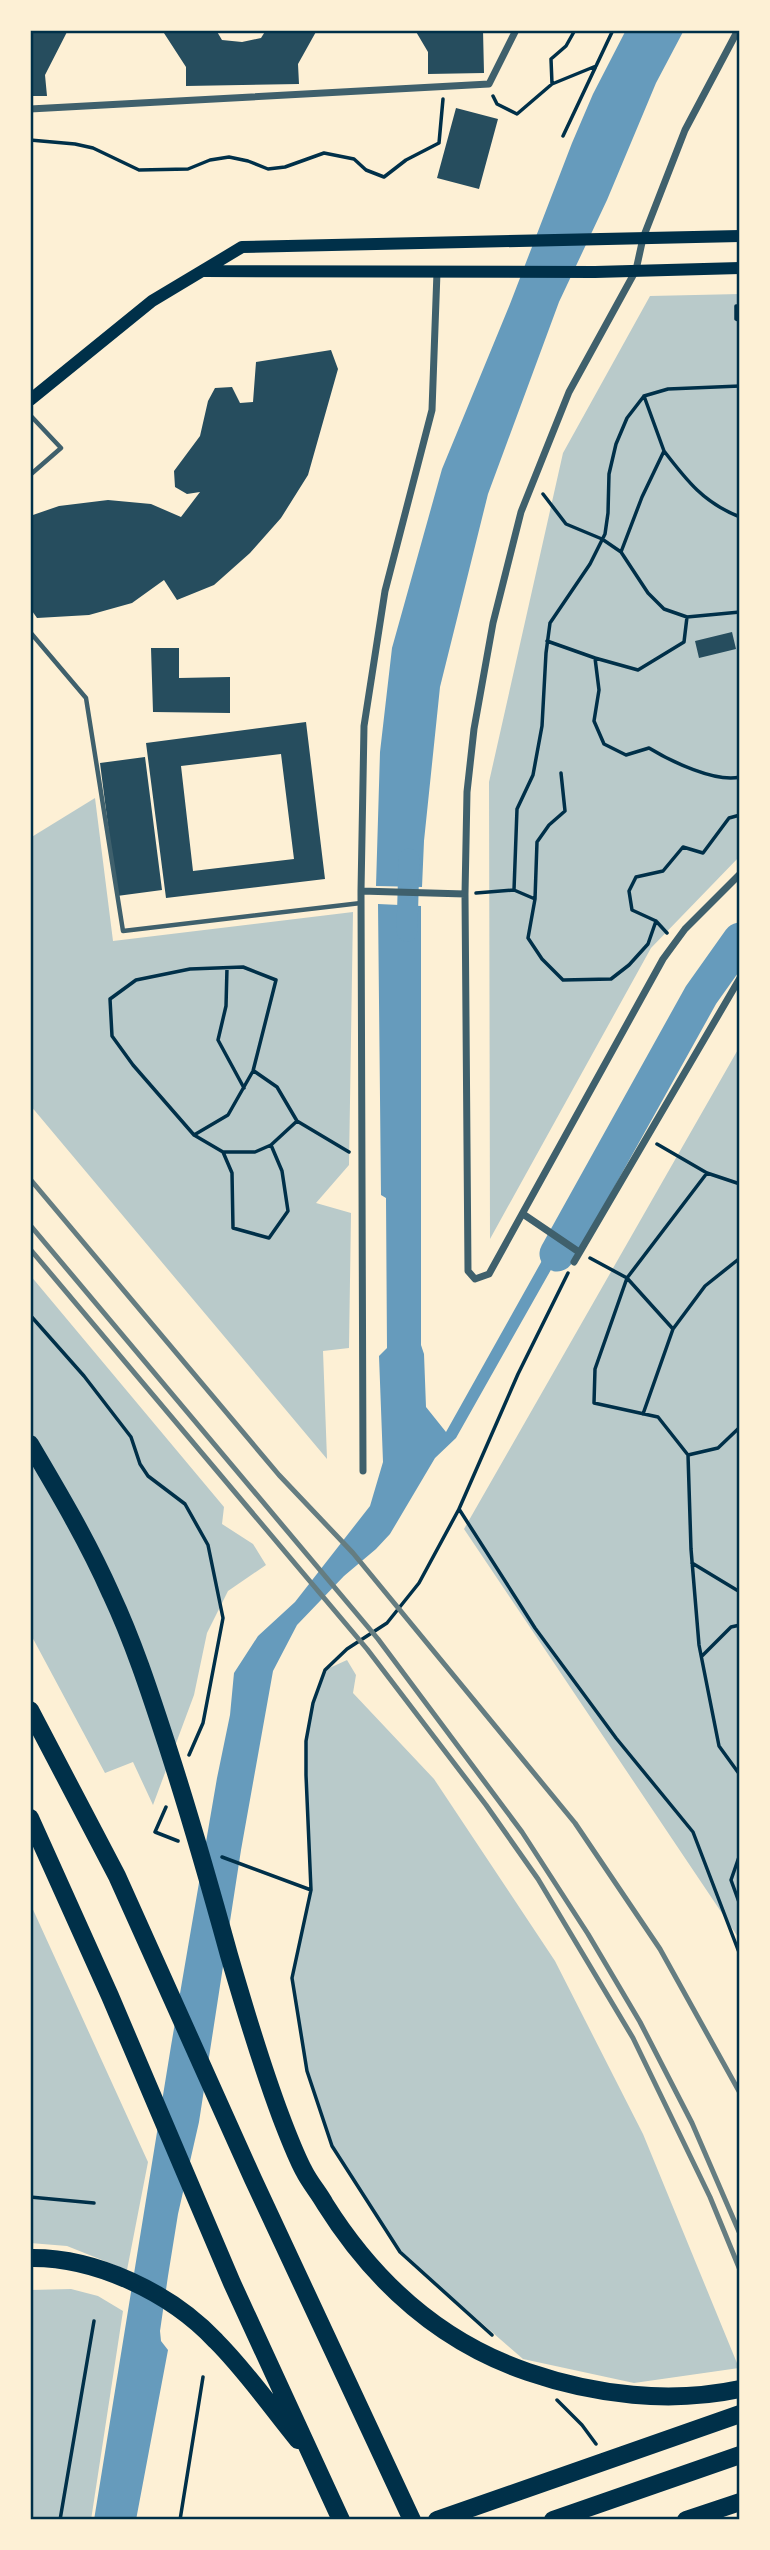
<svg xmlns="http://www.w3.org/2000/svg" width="770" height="2550" font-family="'Playfair Display',serif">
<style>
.green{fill:#b9caca}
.water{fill:#669bbc}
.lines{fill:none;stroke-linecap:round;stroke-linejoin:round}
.canal{stroke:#669bbc;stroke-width:21}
.river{stroke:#669bbc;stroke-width:35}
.building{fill:#264d5e;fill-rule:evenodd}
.path{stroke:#003049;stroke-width:3.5}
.service{stroke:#3f606c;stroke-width:4.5}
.minor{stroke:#3f606c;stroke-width:7}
.secondary{stroke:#003049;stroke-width:12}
.motorway{stroke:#003049;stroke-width:18}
.rail{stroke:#657d81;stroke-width:5}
.neatline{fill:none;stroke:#003049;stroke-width:2.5}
</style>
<rect width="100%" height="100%" fill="#fdf0d5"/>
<path class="green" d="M740,294V856L651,948L490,1239L489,782L563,453L650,296Z
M95,798L113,941L353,912L349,1165L316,1203L351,1213L349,1348L323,1351L327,1459L30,1105V838Z
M740,1046V1940L464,1529Z
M30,1275L224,1507L222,1524L253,1544L266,1565L228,1591L207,1633L194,1695L153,1805L133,1762L105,1773L30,1633Z
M347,1660L356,1675L353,1693L434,1779L555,1961L643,2134L739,2368L634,2383L523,2359L400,2252L332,2146L307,2071L292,1978L311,1890L306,1741L313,1703L325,1670Z
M30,1903L148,2162L127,2270L67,2246L30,2243Z
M71,2289L98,2296L123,2311L91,2520H30V2290Z"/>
<path class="water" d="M626,30H684L656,83L607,200L559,302L488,494L440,687L424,841L422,887L376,886L380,752L392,648L442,469L510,304L572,143L593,94Z
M378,904L421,906V1345L424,1354L426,1407L446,1432L572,1207L583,1213L456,1438L435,1458L390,1534L376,1549L344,1576L297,1625L273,1671L241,1850L199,2122L178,2214L168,2276L160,2331L161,2341L168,2350L136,2520H94L171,2046L217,1778L230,1715L234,1673L258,1636L295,1602L370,1506L383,1462L379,1356L387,1348L386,1198L381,1195Z"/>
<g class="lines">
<path class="canal" d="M407,931L409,859"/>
<path class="river" d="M557,1254L701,995L740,940"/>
</g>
<path class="building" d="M30,30H68L45,75L47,96H30Z
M162,30H216L222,40L242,42L261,38L266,30H317L298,64L299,84L186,86V67Z
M415,30H483L484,73L428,74V52Z
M456,108L498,119L479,189L437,178Z
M331,350L338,369L308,475L281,518L250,553L214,585L177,600L164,580L132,603L89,615L37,618L30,608V516L59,506L108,500L151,504L181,517L200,492L187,494L175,487L174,471L200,436L208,401L215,388L232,387L240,403L253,402L256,362Z
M732,632L736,649L699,658L695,641Z
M151,648H179V678L230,677V713L153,712Z
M306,722L325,879L166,898L146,743ZM281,754L294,859L193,871L181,766Z
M145,757L162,890L117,896L100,763Z"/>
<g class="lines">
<path class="path" d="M552,84L551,59L566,46L575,30
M493,96L497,104L517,114L552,84L596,66
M563,136L613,30
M30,140L75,144L93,148L139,170L188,169L210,160L229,157L248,161L268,169L285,167L324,153L354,159L366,170L384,177L406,160L439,143L443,99
M740,306H736V319L740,321
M664,451C687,481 704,503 740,517
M543,494L566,524L602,539L621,552L648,593L664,609L687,617L740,612
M621,552L642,497L664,451L644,396
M547,641L595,658L599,690L594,721L604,744L626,755L649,748C670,761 716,783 740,777
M595,658L638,670L684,642L687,617
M561,773L565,811L549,825L537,842L535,899L528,938L542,959L563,980L611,979L629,965L648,944L656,921L667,933
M514,890L535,899
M476,893L514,890L517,809L533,775L542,726L546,653L550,623L590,564L605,534L608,513L609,474L616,444L627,418L644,396L668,389L740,386
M656,921L632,910L629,891L636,877L663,871L683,847L703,853L729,818L740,815
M227,968L226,1006L218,1040L244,1088
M254,1071L277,1087L297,1121
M194,1135L228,1115L253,1071L276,980L243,967L190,969L136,980L110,999L112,1036L133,1065L194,1135L223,1152L232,1173L233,1228L269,1238L288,1211L282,1171L271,1145L297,1121L349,1152
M657,1144L707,1173L740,1184
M223,1152H255L271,1145
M707,1173L627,1278L595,1369L594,1403L658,1417L688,1455L691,1549L699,1645L719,1746L740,1775
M590,1258L627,1278L673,1329L643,1414
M568,1273L518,1374L459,1509L535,1628L616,1738L693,1832L740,1955
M30,1315L84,1376L131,1437L140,1464L148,1476L185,1504L208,1545L223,1618L203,1723L189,1755
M673,1329L705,1286L740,1258
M688,1455L718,1448L740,1427
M459,1509L419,1583L387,1623L347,1649L325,1670L313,1703L306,1741V1775L311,1890L292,1978L307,2071L332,2146L400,2252L492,2335
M692,1563L740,1592
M702,1656L731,1627L740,1625
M166,1807L155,1832L178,1841
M740,1854L731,1880L740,1905
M222,1857L311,1890
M30,2197L94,2203
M557,2400L582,2425L596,2444
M60,2520L94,2321
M180,2520L203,2377"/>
<path class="service" d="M30,415L61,448L30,475
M30,632L86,698L123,931L361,903"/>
<path class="minor" d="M738,30L685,130L643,238L636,270L569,392L521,512L493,623L474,729L467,792L465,894L468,1271L475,1279L489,1274L663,959L685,929L740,874
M30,109L489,84L516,30
M361,891L465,894
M523,1214L579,1252
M574,1262L740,978
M363,1471L361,891L364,726L385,591L432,410L437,272"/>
<path class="secondary" d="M205,271L595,272L740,268
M30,400L152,301L242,247L740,236"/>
<path class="motorway" d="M30,1444C59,1493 88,1542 111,1594C134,1643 151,1696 168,1748C190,1816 210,1886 229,1955C245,2010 261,2064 281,2117C288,2135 295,2154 304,2171C310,2183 319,2193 325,2204C374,2282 440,2342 528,2372C595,2395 670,2404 740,2389
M30,1710L117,1876L253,2179L412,2520
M30,1818L110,1996L232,2283L341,2520
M30,2258C96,2257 171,2293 216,2341C246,2371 271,2407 298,2440
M437,2520L740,2414
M553,2520L740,2455
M686,2520L740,2502"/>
<path class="rail" d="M30,1179L279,1475L353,1553L575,1823L660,1949L740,2093
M30,1225L378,1639L522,1832L588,1934L640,2022L692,2123L740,2234
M30,1249L367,1649L486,1805L538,1879L633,2038L710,2197L740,2270"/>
</g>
<rect width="770" height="2550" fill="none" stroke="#fdf0d5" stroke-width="63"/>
<rect x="32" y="32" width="706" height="2486" class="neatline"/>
</svg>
